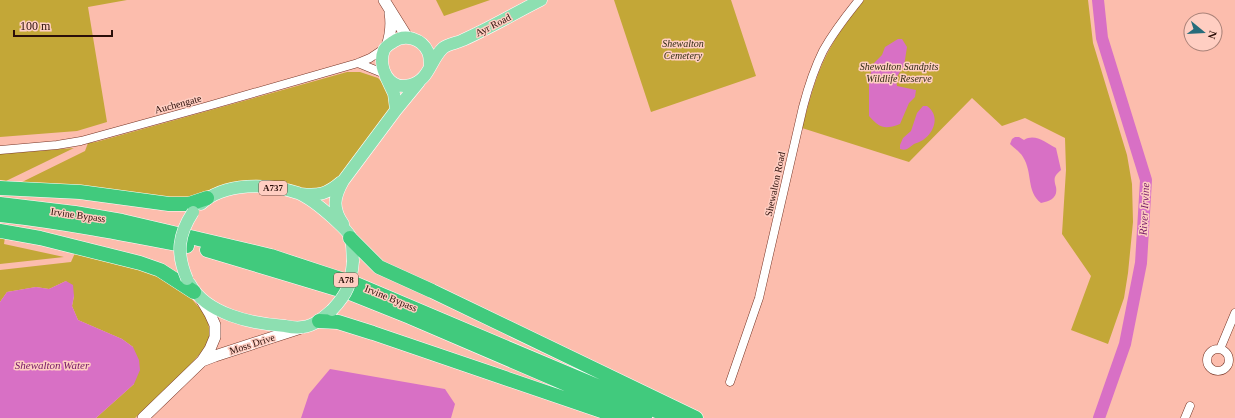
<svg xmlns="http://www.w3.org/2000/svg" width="1235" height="418" font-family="Georgia,serif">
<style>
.green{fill:#c3a737}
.water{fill:#d870c5}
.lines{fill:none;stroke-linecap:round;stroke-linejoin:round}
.river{stroke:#d870c5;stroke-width:12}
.street-casing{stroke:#763425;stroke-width:9}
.secondary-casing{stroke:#763425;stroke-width:12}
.primary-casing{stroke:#fff;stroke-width:13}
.highway-casing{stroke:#fff;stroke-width:15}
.street{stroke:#fff;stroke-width:8}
.secondary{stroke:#fff;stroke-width:11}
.primary{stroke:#8ddfb1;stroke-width:12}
.highway{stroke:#41ca7d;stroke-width:14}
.primary-bridge-casing{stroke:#fff;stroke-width:13;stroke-linecap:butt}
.primary-bridge{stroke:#8ddfb1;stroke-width:12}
.labels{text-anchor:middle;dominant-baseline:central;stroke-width:3;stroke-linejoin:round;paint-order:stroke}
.shield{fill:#ffcec2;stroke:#6b4840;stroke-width:1}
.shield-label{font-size:9px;font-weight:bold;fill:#2b0f09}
.street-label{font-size:10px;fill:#2b0f09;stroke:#ffcec2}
.park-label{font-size:10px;font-style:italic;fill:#322c14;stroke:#ffcec2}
.water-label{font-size:11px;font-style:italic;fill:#731566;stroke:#ffcec2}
</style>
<rect width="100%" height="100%" fill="#fcbdad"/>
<path class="green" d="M0,0H127L88,7L107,122L77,131L0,137Z
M436,0H490L444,16Z
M614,0H731L756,76L651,112Z
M864,0H1088L1093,43L1127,155L1132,184L1133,222L1128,273L1124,298L1108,344L1071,330L1091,276L1062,234L1066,170L1065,138L1025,118L1002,126L972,98L909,162L802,128C809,103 815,77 827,54C837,34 851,17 864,0Z
M347,72H360L378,78L386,86L391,101L389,114L339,179L326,188L313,192L252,182L212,189L185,199L22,182L85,151L88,143L96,142Z
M74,148L6,181L0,180V154Z
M0,236L5,237L4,244L64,257L0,264Z
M75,253L142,266L190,297L203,312L208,322L210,334L206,347L190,365L135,418H96L134,384L133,347L122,339L78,320L72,306L74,296L66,281L49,289L36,287L7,292L0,302V270L71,262Z"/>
<path class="water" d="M898,39H902L907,47L904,66L896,78L897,86L916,90L915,97L909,103L900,124C884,130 880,128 869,116V80L873,64L882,55L885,47Z
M923,106H927C940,115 935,132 923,140C920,142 916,143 914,144C908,148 907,151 900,149V145L903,138L911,131L917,113Z
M1015,137H1019L1024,140C1035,133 1046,143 1056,148L1061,170C1059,172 1056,174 1055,177C1054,180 1055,184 1056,187C1058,198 1050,201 1041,203C1026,191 1033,173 1023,157C1020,152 1014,148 1010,144L1012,139Z
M66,281L73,285L74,296L72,306L78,320L122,339L133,347L139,360L140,370L134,384L96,418H0V302L7,292L36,287L49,289Z
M330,369L445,389L455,404L451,418H301L309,394Z"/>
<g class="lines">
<path class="river" d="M1098,0L1102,38L1146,180L1141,263L1125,344L1099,418"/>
<defs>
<path id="street" d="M358,63L385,74
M0,150L57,145L81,141L208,106L358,63L370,58L385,48
M1220,349L1235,313
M1207 360a11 11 0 1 1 22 0a11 11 0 1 1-22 0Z
M730,382L759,298L803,107C808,88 814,69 823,51C833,33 846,16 859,0
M1185,418L1190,406"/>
<path id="secondary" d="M384,0L407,37
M387,46C391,34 392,25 390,13
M202,361L215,356L301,328
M143,418L202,361L210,349L215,337V325L210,314L201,299"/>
<path id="primary" d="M430,67C430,62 430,57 428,52C422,39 405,33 393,42C390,44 386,46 384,50C377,67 389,91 410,85C429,81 430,60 443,48C448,44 457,43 463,40C490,28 515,13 541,0
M386,77L394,94L396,110
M301,194C319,196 327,194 341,182
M201,204C224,182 269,183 298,193C310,198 323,209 333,218C339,224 346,229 350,236C353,243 352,253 353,261
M343,224C332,208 334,197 343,181L396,110L419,82
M190,284C206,314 252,324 285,326C290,327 297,328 303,327C314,326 324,317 332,310"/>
<path id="highway" d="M0,188L80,192L169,204H189L207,198
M0,204L75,213L122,221L271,256L356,284L673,418
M0,215C63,222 125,234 187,246
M0,231L40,238L140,263L160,270L194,292
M350,238L379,267L432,291L696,418
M207,250L350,293L410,317L645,418
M319,321L338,322L373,333L622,418"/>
</defs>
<use href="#street" class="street-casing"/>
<use href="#secondary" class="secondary-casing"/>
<use href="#primary" class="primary-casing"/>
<use href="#highway" class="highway-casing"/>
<use href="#street" class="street"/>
<use href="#secondary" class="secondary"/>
<use href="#primary" class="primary"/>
<use href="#highway" class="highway"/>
<defs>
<path id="primary-bridge" d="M187,279C176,253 178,235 193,212
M332,310C348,293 351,284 353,261"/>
</defs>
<use href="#primary-bridge" class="primary-bridge-casing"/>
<use href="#primary-bridge" class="primary-bridge"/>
</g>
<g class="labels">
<g class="shield">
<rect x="259" y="181" width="28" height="14" rx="3"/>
<rect x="334" y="273" width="24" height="14" rx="3"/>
</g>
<g class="shield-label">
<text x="273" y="188">A737</text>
<text x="346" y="280">A78</text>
</g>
<g class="street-label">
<text transform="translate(493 25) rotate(-27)">Ayr Road</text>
<text transform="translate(178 104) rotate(-15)">Auchengate</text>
<text transform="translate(775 184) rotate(-78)">Shewalton Road</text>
<text transform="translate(78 215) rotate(8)">Irvine Bypass</text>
<text transform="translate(391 298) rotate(22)">Irvine Bypass</text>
<text transform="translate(252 344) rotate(-18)">Moss Drive</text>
</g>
<g class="park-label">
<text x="683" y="43">Shewalton<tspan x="683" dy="12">Cemetery</tspan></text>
<text x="899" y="66">Shewalton Sandpits<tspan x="899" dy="12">Wildlife Reserve</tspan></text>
</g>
<g class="water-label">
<text transform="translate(1144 209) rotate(-87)">River Irvine</text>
<text x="52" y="365">Shewalton Water</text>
</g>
</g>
<g transform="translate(1203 32) rotate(108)"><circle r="19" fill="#ffcec2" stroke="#aa8278"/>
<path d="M0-3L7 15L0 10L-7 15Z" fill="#276c7b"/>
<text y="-6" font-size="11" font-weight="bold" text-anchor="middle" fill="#2b0f09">N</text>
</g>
<path d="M14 30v6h98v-6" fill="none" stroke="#2b0f09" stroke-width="2"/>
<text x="20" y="30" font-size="12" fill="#2b0f09" stroke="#ffcec2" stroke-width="3" paint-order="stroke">100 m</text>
</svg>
